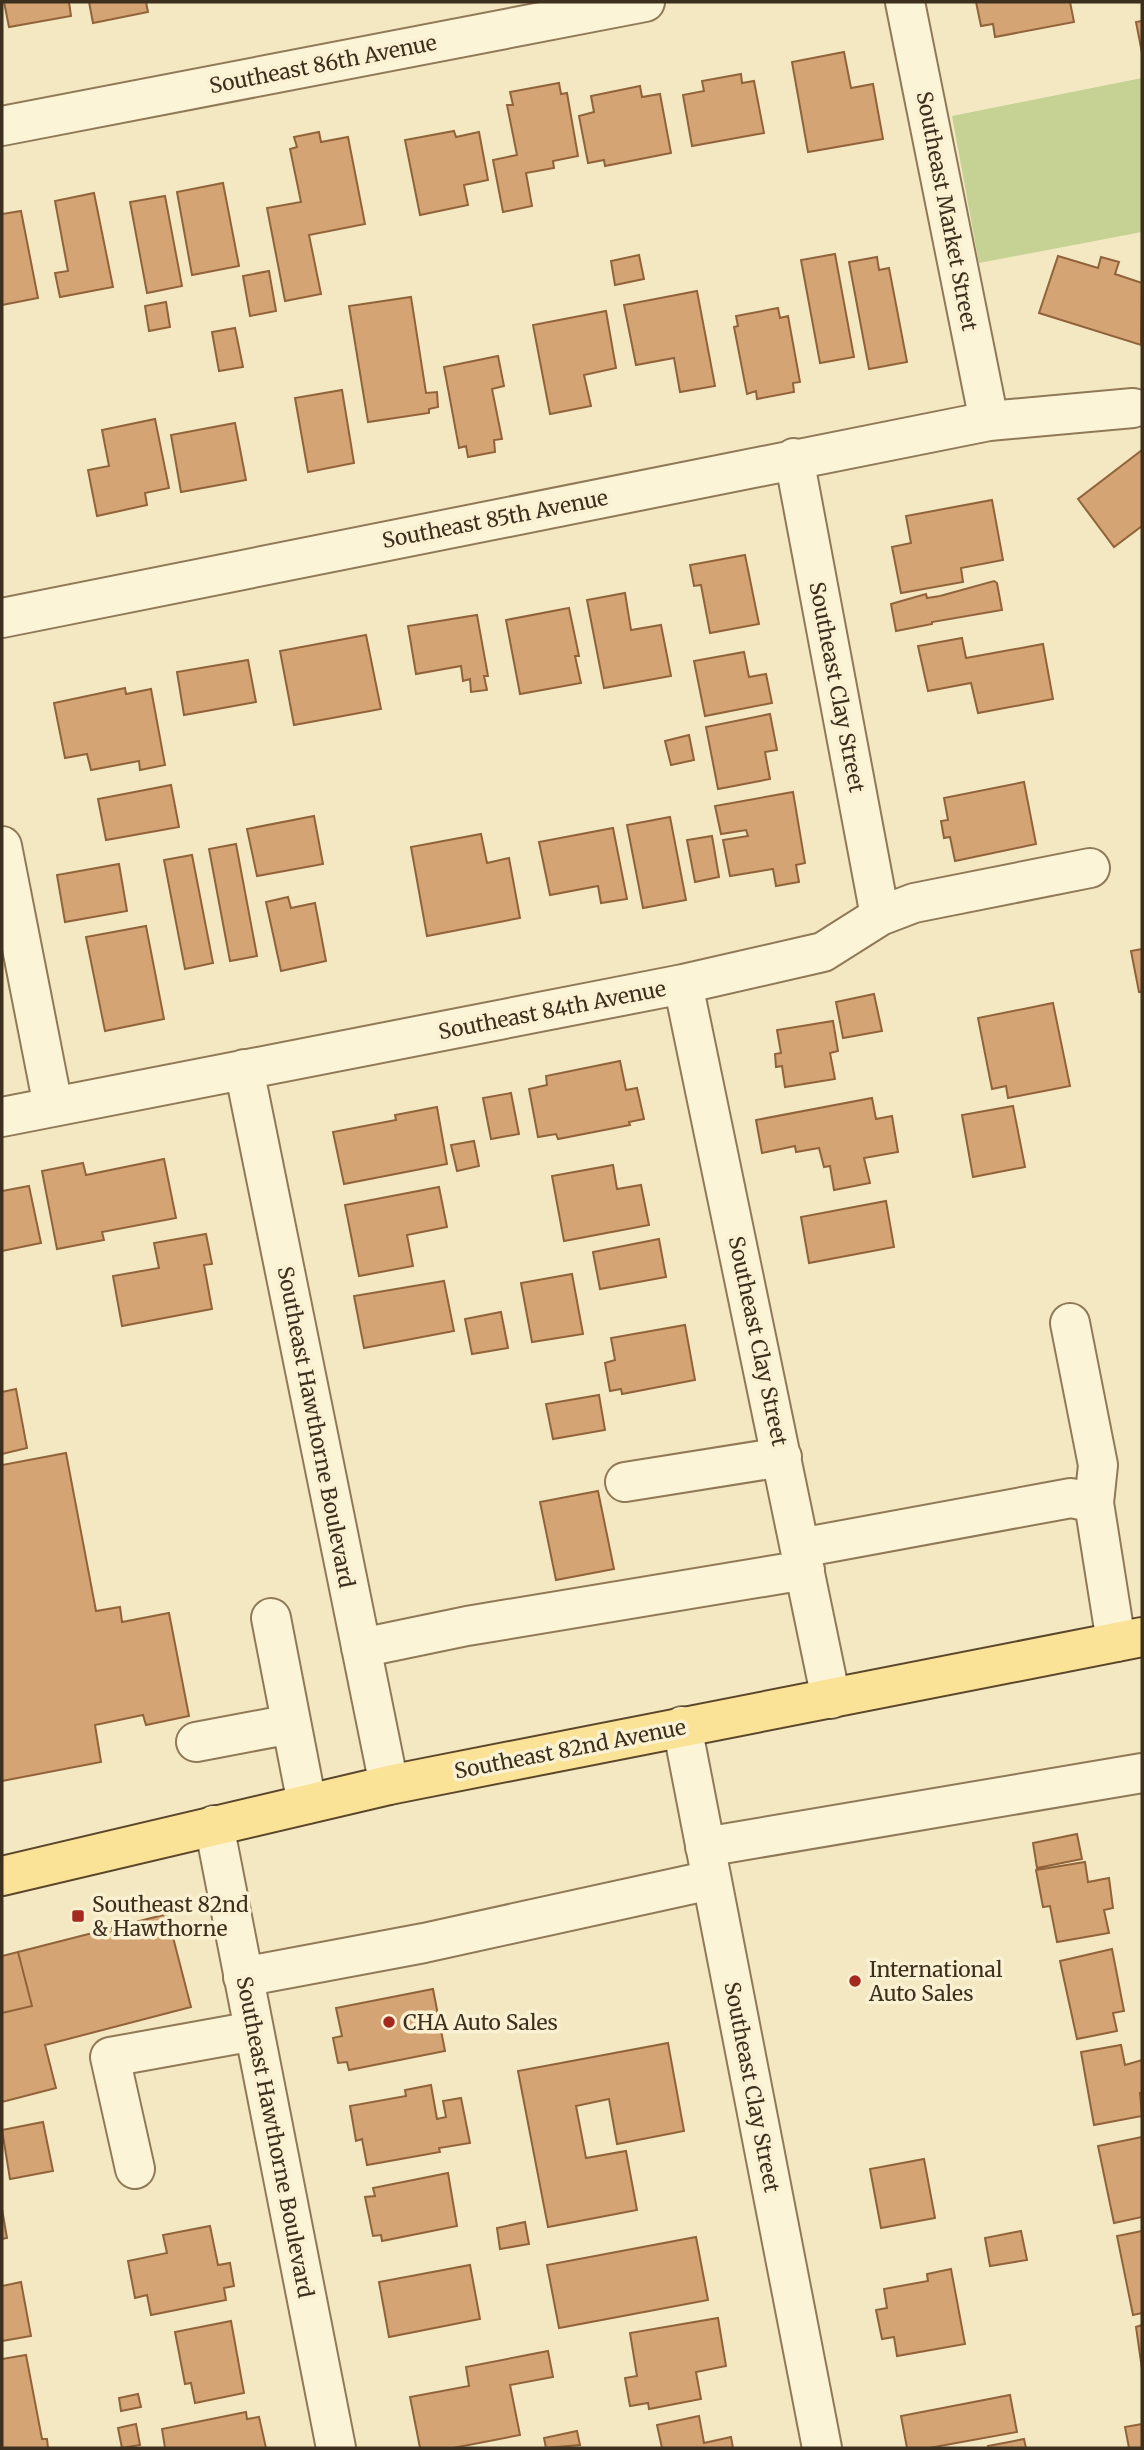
<svg xmlns="http://www.w3.org/2000/svg" width="1144" height="2450" font-family="Merriweather,serif">
<style>
.green{fill:#c6d294}
.building{fill:#d5a474;stroke:#91633a;stroke-width:2}
.lines{fill:none;stroke-linecap:round;stroke-linejoin:round}
.minor-casing{stroke:#8f7957;stroke-width:42}
.major-casing{stroke:#5c462b;stroke-width:42}
.minor{stroke:#fcf4d6;stroke-width:38}
.major{stroke:#fae396;stroke-width:38}
.poi-dot{fill:#a42a20;stroke:#f9f1d2;stroke-width:2.5}
.labels{text-anchor:middle;dominant-baseline:central;stroke-width:7;stroke-linejoin:round;paint-order:stroke}
.street-label{font-size:21px;fill:#3d2f1d;stroke:#f9f1d2}
.poi-label{font-size:21px;fill:#3d2f1d;stroke:#f9f1d2;text-anchor:start}
</style>
<rect width="100%" height="100%" fill="#f3e8c2"/>
<path class="green" d="M1142,78V232L979,263L952,116Z"/>
<path class="building" d="M4,2H69L71,16L9,27Z
M89,2H146L148,12L93,23Z
M976,2H1070L1074,22L995,37L993,24L981,26Z
M1142,21V53L1136,22Z
M844,52L851,88L873,84L883,139L808,152L792,62Z
M741,74L742,83L754,81L764,133L692,146L683,95L704,91L702,81Z
M559,83L561,94L567,93L578,156L553,161L554,168L526,173L532,206L503,212L493,160L517,155L507,105H513L510,92Z
M640,86L642,97L660,94L671,153L605,166L604,160L588,163L579,116L594,112L591,96Z
M454,131L456,137L479,132L488,180L464,185L468,205L420,215L405,140Z
M319,132L321,142L348,137L365,224L309,235L321,294L285,301L267,208L301,202L290,149L297,147L294,137Z
M223,183L239,266L192,275L177,192Z
M94,193L113,287L60,297L55,273L68,271L55,201Z
M165,196L182,286L147,293L130,202Z
M21,211L38,298L2,305V214Z
M835,254L854,357L820,363L801,260Z
M639,255L644,279L615,285L611,261Z
M1058,256L1098,268L1101,257L1119,262L1115,274L1142,283L1141,345L1039,313Z
M877,257L879,270L889,268L907,362L869,369L849,262Z
M269,271L276,311L250,316L243,276Z
M697,291L715,386L680,392L674,358L636,365L624,305Z
M411,297L426,393L437,392L438,407L429,409V413L368,422L349,306Z
M166,302L170,327L149,331L145,306Z
M778,308L780,318L788,316L800,382L793,383L794,392L757,399L756,391L747,394L734,327L738,326L736,316Z
M606,311L616,368L584,375L591,406L550,414L533,325Z
M235,328L243,367L219,371L212,332Z
M498,356L504,386L492,389L502,439L494,440L495,452L468,457L466,446L459,448L444,367Z
M342,390L354,463L308,472L295,398Z
M155,419L169,488L145,493L147,505L97,516L88,470L109,466L102,430Z
M235,423L246,480L181,492L171,435Z
M1142,450V526L1114,547L1078,499Z
M992,500L1003,560L961,568L963,582L901,593L892,547L911,543L906,516Z
M745,555L759,624L710,633L701,585L694,586L690,565Z
M994,581L997,583L1002,610L932,622V624L896,631L891,604L926,594L927,598L940,596Z
M625,593L631,630L661,625L671,676L604,688L587,600Z
M569,608L579,656H575L581,683L520,694L506,620Z
M477,615L488,676H484L487,690L471,692L470,679L463,681L461,666L416,674L408,626Z
M366,635L381,709L294,725L280,651Z
M962,638L966,658L1043,644L1053,699L978,713L971,683L928,691L918,646Z
M744,652L749,677L766,674L772,703L705,716L694,661Z
M248,660L256,702L184,715L177,672Z
M125,688L126,694L151,689L165,765L140,770L139,761L91,770L87,754L65,758L54,703Z
M770,714L777,750L765,752L770,779L718,789L706,727Z
M689,735L694,760L671,765L665,741Z
M1024,782L1036,844L955,861L950,837L944,838L941,821L948,820L944,798Z
M171,785L179,827L106,840L98,799Z
M793,792L805,863L796,865L799,882L776,886L773,869L730,876L723,840L748,836L746,830L721,834L715,806Z
M314,816L323,864L257,876L247,829Z
M670,817L686,900L643,908L627,825Z
M613,828L627,899L601,903L598,886L550,895L539,842Z
M481,834L487,863L509,858L520,918L427,936L411,847Z
M712,836L719,877L695,882L687,840Z
M236,844L257,956L230,961L209,849Z
M192,855L213,963L185,969L164,860Z
M119,864L127,911L65,922L57,875Z
M288,897L291,908L315,903L326,961L281,971L266,902Z
M146,926L164,1019L105,1031L86,937Z
M1142,949V992H1139L1131,951Z
M874,994L882,1031L843,1038L836,1002Z
M1053,1003L1070,1086L1008,1098L1006,1086L992,1089L978,1018Z
M833,1021L838,1051L830,1053L835,1079L785,1087L782,1066L776,1067L775,1054L781,1053L777,1030Z
M620,1061L626,1090L637,1088L644,1119L629,1122L630,1125L558,1139L556,1134L538,1137L529,1089L547,1085L546,1076Z
M511,1093L519,1134L491,1139L483,1098Z
M872,1098L876,1119L892,1116L898,1152L864,1158L870,1183L834,1190L830,1166L824,1167L819,1148L796,1152L795,1146L762,1153L756,1120Z
M1013,1106L1025,1167L973,1177L962,1115Z
M437,1107L447,1164L344,1184L333,1132L396,1120L395,1115Z
M474,1141L479,1166L457,1171L451,1145Z
M164,1159L176,1218L102,1232L104,1240L57,1249L42,1171L83,1163L86,1175Z
M613,1165L617,1189L641,1185L649,1225L564,1241L552,1176Z
M29,1186L41,1243L2,1251V1191Z
M439,1187L447,1227L407,1235L413,1266L359,1276L345,1205Z
M886,1201L894,1247L809,1263L801,1217Z
M206,1234L212,1264L204,1265L212,1309L122,1326L113,1276L159,1268L154,1243Z
M659,1239L666,1277L600,1289L593,1252Z
M572,1274L583,1334L532,1342L521,1283Z
M444,1281L454,1331L364,1348L354,1296Z
M501,1312L508,1348L472,1354L465,1319Z
M685,1325L695,1380L622,1394L621,1389L610,1391L605,1363L615,1360L611,1338Z
M16,1389L27,1448L2,1454V1392Z
M599,1395L605,1430L553,1439L546,1404Z
M66,1453L96,1611L120,1607L122,1622L169,1613L189,1716L146,1725L143,1715L95,1725L101,1762L2,1781V1465Z
M598,1491L614,1569L556,1580L540,1502Z
M1077,1834L1082,1859L1037,1868L1033,1843Z
M1085,1862L1088,1882L1109,1878L1113,1908L1104,1910L1109,1933L1057,1942L1050,1906L1043,1907L1036,1870Z
M167,1914L191,2007L45,2045L56,2088L2,2102V2013L32,2006L18,1952Z
M1112,1949L1124,2011L1113,2013L1117,2031L1077,2039L1060,1961Z
M18,1952L32,2006L2,2013V1956Z
M433,1989L445,2051L349,2070L347,2062L338,2063L333,2038L342,2036L336,2008Z
M668,2043L684,2131L617,2144L609,2099L576,2106L586,2158L626,2151L637,2210L548,2227L518,2071Z
M1121,2045L1125,2065L1142,2060V2093H1140L1142,2116L1094,2125L1081,2052Z
M431,2085L437,2119L446,2117L443,2101L461,2098L470,2143L439,2148L440,2152L367,2165L362,2139L356,2141L350,2106L406,2096L405,2090Z
M43,2122L53,2171L10,2179L2,2130Z
M1142,2137V2217L1114,2223L1098,2146Z
M924,2159L935,2218L881,2228L870,2169Z
M448,2173L457,2226L382,2241L381,2235L373,2236L365,2197L375,2196L373,2188Z
M2,2209L7,2238L2,2239Z
M525,2222L529,2244L500,2249L497,2228Z
M210,2226L218,2265L230,2263L234,2286L224,2288L226,2300L151,2315L147,2295L135,2298L128,2261L167,2253L163,2235Z
M1021,2231L1027,2260L990,2266L985,2238Z
M1142,2231V2313L1133,2315L1117,2236Z
M696,2237L708,2300L559,2328L547,2265Z
M470,2265L480,2319L389,2337L379,2282Z
M951,2269L965,2344L897,2356L894,2337L882,2339L876,2310L887,2308L884,2289L928,2281L927,2274Z
M21,2282L31,2336L2,2341V2286Z
M718,2318L726,2366L696,2372L701,2399L649,2409L648,2403L630,2406L625,2378L637,2376L630,2333Z
M231,2321L244,2393L195,2403L191,2383L185,2384L175,2332Z
M1142,2325V2369L1136,2327Z
M548,2351L553,2377L510,2385L520,2435L453,2448H420L410,2397L469,2386L466,2367Z
M26,2355L42,2439H47L48,2448H2V2359Z
M138,2394L141,2407L121,2411L119,2398Z
M1010,2395L1017,2432L929,2448H907L901,2416Z
M246,2412L247,2419L259,2417L266,2448H165L162,2429Z
M699,2416L704,2443L731,2437L733,2448H662L657,2425Z
M136,2424L140,2445L122,2448L118,2428Z
M1142,2424V2448H1129L1125,2427Z
M577,2431L580,2445L546,2448L544,2438Z
M1024,2439L1026,2448H989L988,2446Z"/>
<g class="lines">
<defs>
<path id="minor" d="M905,2L989,421
M2,126L645,2
M794,458L880,916
M2,618L989,421L1133,408
M2,846L53,1106
M683,984L831,1699
M244,1069L389,1785
M2,1117L683,984L823,952L880,916L914,903L1090,868
M1070,1323L1098,1465L1094,1503
M625,1482L782,1457
M800,1548L1071,1498L1094,1503L1116,1642
M271,1618L307,1804
M361,1648L467,1626L805,1570
M682,1726L822,2448
M196,1742L291,1724
M214,1825L336,2448
M705,1847L1142,1773
M243,1977L424,1943L711,1880
M135,2169L110,2057L254,2031"/>
<path id="major" d="M2,1876L389,1785L1142,1637"/>
</defs>
<use href="#minor" class="minor-casing"/>
<use href="#major" class="major-casing"/>
<use href="#minor" class="minor"/>
<use href="#major" class="major"/>
</g>
<g class="poi-dot">
<rect x="71" y="1909" width="14" height="14" rx="3.5"/>
<circle cx="855" cy="1981" r="7"/>
<circle cx="389" cy="2022" r="7"/>
</g>
<g class="labels">
<g class="street-label">
<text transform="translate(323 64) rotate(-11)">Southeast 86th Avenue</text>
<text transform="translate(947 211) rotate(79)">Southeast Market Street</text>
<text transform="translate(495 519) rotate(-11)">Southeast 85th Avenue</text>
<text transform="translate(837 687) rotate(79)">Southeast Clay Street</text>
<text transform="translate(552 1010) rotate(-11)">Southeast 84th Avenue</text>
<text transform="translate(758 1341) rotate(78)">Southeast Clay Street</text>
<text transform="translate(316 1427) rotate(79)">Southeast Hawthorne Boulevard</text>
<text transform="translate(570 1749) rotate(-11)">Southeast 82nd Avenue</text>
<text transform="translate(752 2087) rotate(79)">Southeast Clay Street</text>
<text transform="translate(275 2137) rotate(79)">Southeast Hawthorne Boulevard</text>
</g>
<g class="poi-label">
<text x="92" y="1904">Southeast 82nd<tspan x="92" dy="24">&amp; Hawthorne</tspan></text>
<text x="869" y="1969">International<tspan x="869" dy="24">Auto Sales</tspan></text>
<text x="403" y="2022">CHA Auto Sales</text>
</g>
</g>
<rect width="1144" height="2450" fill="none" stroke="#3d2f1d" stroke-width="7"/>
</svg>
